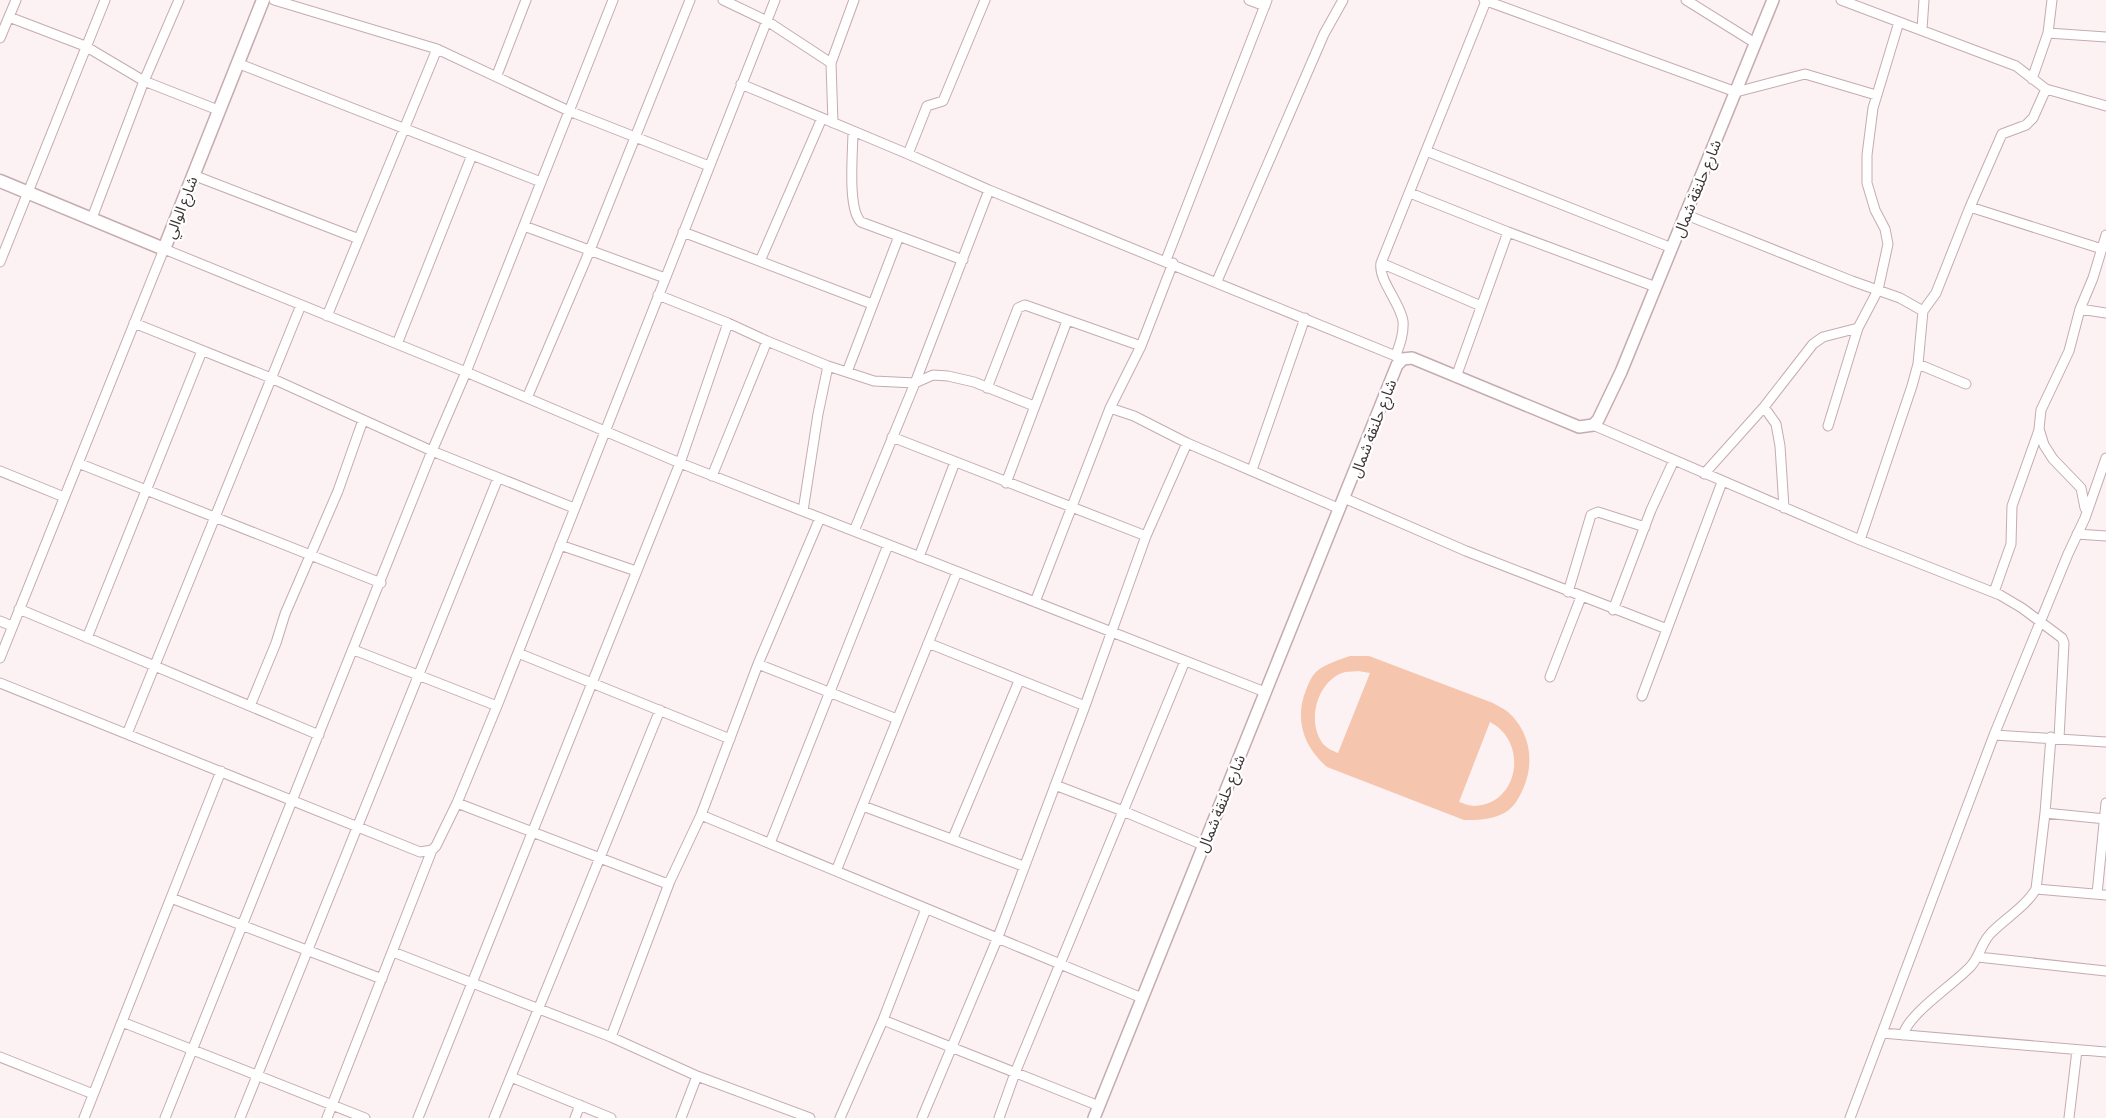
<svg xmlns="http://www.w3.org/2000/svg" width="2106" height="1118" font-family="Literata,'Noto Sans Arabic',serif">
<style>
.green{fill:#f5c6ad;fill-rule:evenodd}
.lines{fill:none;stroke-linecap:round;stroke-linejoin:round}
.minor-casing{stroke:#c5acb0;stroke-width:11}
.tertiary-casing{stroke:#c5acb0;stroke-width:14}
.secondary-casing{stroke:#c5acb0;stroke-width:15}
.minor{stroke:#fff;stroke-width:9}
.tertiary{stroke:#fff;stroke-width:11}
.secondary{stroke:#fff;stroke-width:12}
.labels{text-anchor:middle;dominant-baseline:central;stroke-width:4.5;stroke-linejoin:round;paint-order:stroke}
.street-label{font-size:15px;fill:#3d3335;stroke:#fff}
</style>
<rect width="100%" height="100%" fill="#fcf1f3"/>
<path class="green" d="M1350,656H1369L1493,703C1498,706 1505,709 1509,713C1531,733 1535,765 1522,791C1518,800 1512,810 1502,814C1490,820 1477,820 1464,820L1327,767C1304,747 1294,720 1306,690C1308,685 1311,677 1315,673C1324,664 1339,660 1350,656ZM1358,671L1370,673L1338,753C1333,751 1327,748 1324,745C1306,724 1316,683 1342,673C1346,671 1353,672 1358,671ZM1490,722C1529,742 1519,805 1474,806C1469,806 1463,803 1459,802Z"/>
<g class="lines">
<defs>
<path id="minor" d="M274,0L437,49L569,111L709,166
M723,0L767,21L831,63
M1249,0L1265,6
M1484,0L1736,92L1805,74L1876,95
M1686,0L1755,43
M1841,0L2016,66L2046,89L2106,106
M9,17L85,46L144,81L218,110
M1922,29L1924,0
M2048,33L2106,37
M0,38L16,0
M237,63L541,182
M497,75L526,0
M2032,79L2048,33L2052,0
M741,84L908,154L989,190L1403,359
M833,123L831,63L854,0
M853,131C853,151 847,209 861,222L963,260
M1426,151L1672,248
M908,154L927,106L943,101L985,0
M193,175L359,239
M1410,193L1508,232L1656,287
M1970,207L2102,249
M1684,214L1852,281L1900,298L1923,311
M92,218L144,81L179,0
M524,226L665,278
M683,232L872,304
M1166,260L1267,0
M760,261L822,118
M0,262L105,0
M1381,263L1481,306
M1217,281L1324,34L1343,0
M658,295L728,323L767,341L828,366L874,381L915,383L933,375L948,376L974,382L1034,406
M2080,309L2106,313
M327,316L437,49
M134,323L271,378L432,451L574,508
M397,344L472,155
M1396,355C1400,344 1404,333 1403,321C1400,302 1378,280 1381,263L1486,1
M1918,364L1966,384
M847,372L899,236
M1456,377L1508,232
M987,388L1018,308L1025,305L1141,346
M527,398L590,250L690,0
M1764,407L1776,424L1780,446L1784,508
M1110,408L1134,416L1187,443L1340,509
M1593,425L1860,540L2000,595L2022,608L2062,638L2064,643L2059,738
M1828,426L1858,328L1878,290L1888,244L1885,229L1875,210L1867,183V155L1873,108L1899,22
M892,437L1146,536
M78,463L381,583
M1252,470L1305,318
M0,471L64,497
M1704,474L1764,407L1813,344L1823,337L1858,328
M712,476L767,341
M1006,483L1067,321
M1344,498L1466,551L1667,629
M2085,508L2081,488L2053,459L2044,445L2039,429L2041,410L2069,351L2080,309L2093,278L2106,235
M803,511L818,414L828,366
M854,531L915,383L989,190
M2077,534L2106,536
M1860,540L1912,386L1918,364L1923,311L1936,293L1970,207L2002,134L2026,125L2033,118L2046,89
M560,545L636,571
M919,557L955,462
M1568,592L1591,515L1598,512L1645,527
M1994,592L2011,544L2012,506L2039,430
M1035,602L1110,408L1141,346L1173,263
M19,609L319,735
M1613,610L1651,510L1674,460
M0,621L12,626
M87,638L202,351
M928,643L1085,706
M354,650L497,706
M518,653L730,739
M0,658L164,249L466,372L680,463L1265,692
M758,664L897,719
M1550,677L1581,597
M0,683L420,852L432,850L436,846L457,803L665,883L670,881L701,815L1142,998
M1642,696L1722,482
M250,706L276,643L285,614L338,491L363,420
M127,734L301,305
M1994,735L2106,742
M1055,785L1123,811L1203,845
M457,803L497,706L775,0
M863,806L1023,866
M2045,813L2106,819
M701,815L758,664L820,518
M953,838L1019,681
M770,843L888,545
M836,871L957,572
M2036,889L2106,895
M2097,894L2106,803
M171,898L382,979
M393,952L611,1037L697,1076L810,1118
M1978,957L2106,971
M883,1020L1099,1106
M122,1022L365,1118
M1882,1033L2106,1052
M1903,1035C1909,1013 1953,985 1970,967C1980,957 1981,942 1992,932C2006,918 2026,906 2036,889L2045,813L2051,737
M611,1037L670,881
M0,1057L93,1094
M511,1077L611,1118
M84,1118L221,771
M165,1118L432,451L466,372L613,0
M240,1118L498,478
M327,1118L432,850
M418,1118L680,463L728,323
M494,1118L660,710
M575,1118L580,1105
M681,1118L697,1076
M840,1118L883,1020L926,909
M922,1118L998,937L1085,706L1146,536L1187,443
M999,1118L1015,1073L1185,661
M1850,1118L1994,735L2068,554L2085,518L2106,458
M2069,1118L2077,1050"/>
<path id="tertiary" d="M1094,1118L1397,365L1403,359L1412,358L1579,427L1593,425L1598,420L1621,372L1773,0"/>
<path id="secondary" d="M0,181L164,249L263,0"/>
</defs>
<use href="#minor" class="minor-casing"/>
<use href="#tertiary" class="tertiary-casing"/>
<use href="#secondary" class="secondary-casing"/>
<use href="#minor" class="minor"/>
<use href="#tertiary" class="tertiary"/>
<use href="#secondary" class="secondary"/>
</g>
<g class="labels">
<g class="street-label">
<text transform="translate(1696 188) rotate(-68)">شارع حلنقة شمال</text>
<text transform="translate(180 207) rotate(-69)">شارع الوالي</text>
<text transform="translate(1372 428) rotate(-69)">شارع حلنقة شمال</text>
<text transform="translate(1220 803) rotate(-68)">شارع حلنقة شمال</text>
</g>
</g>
</svg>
